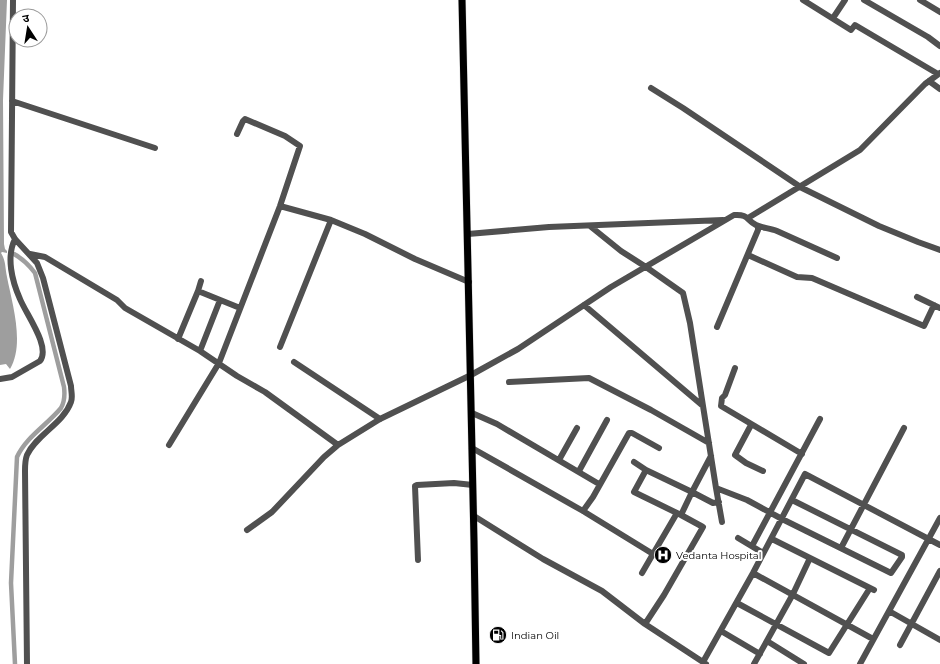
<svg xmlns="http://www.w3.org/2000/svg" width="940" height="664" font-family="Montserrat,'Noto Sans Devanagari',sans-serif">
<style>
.water{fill:#9e9e9e}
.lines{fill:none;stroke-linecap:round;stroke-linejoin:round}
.canal{stroke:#9e9e9e;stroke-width:4.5}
.major-casing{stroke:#dbdbdb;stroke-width:8}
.minor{stroke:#505050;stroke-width:6}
.major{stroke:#000;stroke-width:7}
.labels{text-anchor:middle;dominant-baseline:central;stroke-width:4;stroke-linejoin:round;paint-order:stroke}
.poi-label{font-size:10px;fill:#000;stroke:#fff;text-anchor:start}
</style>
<rect width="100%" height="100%" fill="#fff"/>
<path class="water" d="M0,0H7L3,100L4,244L5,249L7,251V253L2,252L1,253C6,261 5,268 7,277C12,303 25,344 10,369L6,364L0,365Z"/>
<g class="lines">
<path class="canal" d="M14,254C23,259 29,265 35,273L64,387C65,395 65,401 61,408C47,425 26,437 17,457L11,583L15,664"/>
<defs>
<path id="major" d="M462,0L474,541L476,664"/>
</defs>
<use href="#major" class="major-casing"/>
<path class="minor" d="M13,0L11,232L15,239L37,263L43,278L71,386C71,391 73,397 71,402C63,424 37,434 27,455C25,460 25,466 25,471L27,664
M803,0L851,30L855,25L938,74
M864,0L928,37L940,46
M920,0L940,12
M833,18L845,0
M929,81L940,89
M651,88L683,108L802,188L879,226L918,242L940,250
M12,101L155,148
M280,206L331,220L365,234L415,259L469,282
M748,218L860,150L925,84L940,73
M468,234L549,227L723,220
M30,254L45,257L117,300L125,308L200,351L237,376L265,392L338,445
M748,255L797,277L812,278L924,326L934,305
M198,291L201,281
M917,297L940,308
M584,305L703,406L690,323L683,293L646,267L621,251L590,226
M717,327L758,230V226
M178,339L198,291L240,308
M280,347L331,220
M200,351L220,300
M294,362L380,419
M735,368L725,395L722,398L721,406L802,454
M0,379L12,377L40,361C51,347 26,314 20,299C12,281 6,257 15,239
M509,382L589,378L651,410L709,443
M703,406L716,488
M472,413L497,424L599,484
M751,425L735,455L746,463L763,471
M169,445L219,363L280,206L300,146L285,136L245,119L243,121L237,134
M472,448L583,511L653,554L642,573
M711,456L692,492L646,470L634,492L681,515L692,492L713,503L719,502
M559,460L577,428
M634,462L646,470
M579,471L607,420
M583,511L593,497L629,433H632L659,448
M474,516L543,559L602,591L645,624L706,664
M722,522L716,488L747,500L782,519L891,573L902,557V555L792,500
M247,530L272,512L324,457L338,445L380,419L471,375L518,349L611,287L734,215C749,214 746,220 756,225C762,228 770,228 777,231C797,240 817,249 837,258
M738,538L763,553
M772,539L874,590
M752,546L820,419
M841,548L904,428
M653,554L677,513
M418,560L415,486L417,485L454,483L473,485
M753,573L873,639
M737,603L829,653L870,588
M889,611L940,640
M645,624L664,595L703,527L681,515
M721,631L760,654
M767,641L804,664
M900,645L940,571
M703,662L753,573L805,474L940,545
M754,664L793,594L810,558
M860,664L940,518"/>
<use href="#major" class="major"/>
</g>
<defs>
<symbol id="hospital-disc" viewBox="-11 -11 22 22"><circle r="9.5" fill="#000" stroke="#fff"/><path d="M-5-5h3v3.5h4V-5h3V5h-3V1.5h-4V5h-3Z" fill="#fff"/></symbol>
<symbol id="fuel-disc" viewBox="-11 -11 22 22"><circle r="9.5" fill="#000" stroke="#fff"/><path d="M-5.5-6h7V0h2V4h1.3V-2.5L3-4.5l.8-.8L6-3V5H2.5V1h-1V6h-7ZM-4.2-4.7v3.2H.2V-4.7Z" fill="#fff"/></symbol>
</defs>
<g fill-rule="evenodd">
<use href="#hospital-disc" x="653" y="545" width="20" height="20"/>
<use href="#fuel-disc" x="488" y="625" width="20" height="20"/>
</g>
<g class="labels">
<g class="poi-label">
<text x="676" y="555">Vedanta Hospital</text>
<text x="511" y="635">Indian Oil</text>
</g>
</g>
<g transform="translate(28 28) rotate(348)"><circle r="19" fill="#ffffff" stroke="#999999"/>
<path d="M0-3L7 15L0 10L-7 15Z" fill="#000000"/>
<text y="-6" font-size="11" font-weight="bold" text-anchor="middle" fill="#000000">उ</text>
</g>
</svg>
